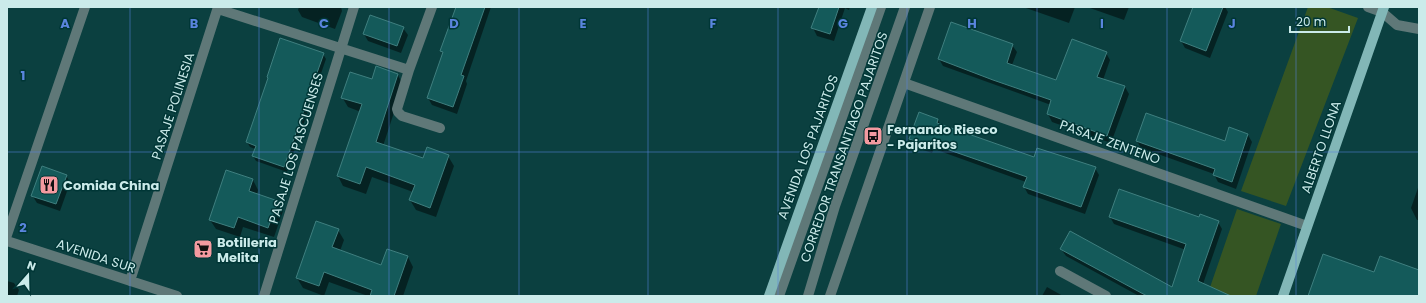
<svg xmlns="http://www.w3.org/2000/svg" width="1426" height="303" font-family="Poppins,sans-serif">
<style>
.green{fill:#355523}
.shadow{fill:#0007}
.building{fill:#145a5a;stroke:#3f7f7f}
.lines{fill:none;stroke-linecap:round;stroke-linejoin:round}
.minor{stroke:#5f7878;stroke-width:10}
.major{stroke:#82b7b7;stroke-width:10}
.grid{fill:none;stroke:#5a85de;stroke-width:1;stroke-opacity:0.55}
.labels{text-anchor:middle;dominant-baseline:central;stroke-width:3;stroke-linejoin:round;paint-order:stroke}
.street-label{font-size:13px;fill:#cbebea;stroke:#003636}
.poi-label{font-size:13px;font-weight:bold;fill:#cbebea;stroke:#003636;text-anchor:start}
.grid-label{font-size:13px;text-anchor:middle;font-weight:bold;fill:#5a85de;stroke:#003636;stroke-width:3;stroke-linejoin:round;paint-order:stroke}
</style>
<rect width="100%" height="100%" fill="#0b4040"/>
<path class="green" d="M1308,7H1327L1358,18L1286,206L1241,191Z
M1237,209L1281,224L1256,296H1207Z"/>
<path class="shadow" d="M299,7H341L342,11L335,29L302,17L298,10Z
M457,7H491L466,81L467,84L457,114L432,105L428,98L443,54L442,51Z
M820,7H850L849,10L845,8L834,41L817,36L813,28Z
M1023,7H1075L1069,23Z
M1087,7H1129L1124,20Z
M1194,7H1225L1228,12L1210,58L1185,48L1181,41Z
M403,28L408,35L401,53L368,41L364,34Z
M1012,45L1017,52L1012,65L1057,81L1106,53L1110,60L1103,80L1125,87L1129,94L1111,143L1052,122L1048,114L1051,105L943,66L939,59Z
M323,54L326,59L287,172L256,161L253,156L255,149L250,147L247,142Z
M398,75L403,85L383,146L423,160L448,156L454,166L436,217L416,210L410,200L413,192L372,177L366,194L343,186L338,176L361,112L348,107L342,97L372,80Z
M937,119L941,125L1034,158L1095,168L1099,175L1085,214L1028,194L1024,187L1026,182L934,149L932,153L914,147L910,139Z
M1230,129L1248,135L1252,142L1236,189L1218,182L1214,174L1141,148L1137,141L1225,142Z
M66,175L70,183L60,211L37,203L32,195Z
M253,180L258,190L257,194L277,201L283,211L274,237L243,227L240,237L216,229L210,220Z
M1419,185V220H1417L1411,208Z
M1110,217L1199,218L1218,222L1222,229L1203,284L1211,296H1139L1066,256L1061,249L1173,289L1186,250L1114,224Z
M338,230L344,240L340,251L382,266L388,250L408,257L413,267L403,296H368L329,282L324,296L303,288L297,278Z
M7,281L14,283L19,290L17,296H7Z
M1047,287L1063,296H1042Z"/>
<path class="building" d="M456,7H485L461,75L464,76L453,107L427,98L443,52L440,51Z
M819,7H839L830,34L811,28Z
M1193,7H1223L1206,51L1180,41Z
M370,15L404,27L397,46L363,34Z
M951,22L1013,44L1007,63L1056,80L1072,39L1107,52L1097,77L1125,86L1107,136L1047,114L1051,100L993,80L938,59Z
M280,38L324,53L284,167L252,156L256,146L246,142L268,78L267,77Z
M376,66L398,74L376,142L423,158L427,147L449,155L430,208L409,200L415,185L366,167L360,184L337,176L362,104L341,98L350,72L372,79Z
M919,112L938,119L937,123L1034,157L1037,148L1096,167L1081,207L1023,187L1027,177L929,143L928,146L909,139Z
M1146,113L1225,141L1229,127L1248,134L1232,182L1213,175L1215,169L1136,141Z
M42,166L67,175L56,204L31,196Z
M226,170L253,179L249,191L278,201L268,228L238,217L234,228L209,220Z
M1119,189L1199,217L1200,214L1219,221L1198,281L1231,296H1147L1060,249L1070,231L1172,287L1186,244L1109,217Z
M316,221L339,229L332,247L381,265L387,249L408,256L394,296H370L372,290L324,272L319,286L296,278Z
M1323,254L1374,272L1380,256L1419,270V296H1308Z"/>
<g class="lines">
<path class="minor" d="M432,7L409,70L397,109L398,112L402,116L440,128
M1368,7L1382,12L1397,25L1419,29
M218,9L409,70
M904,83L1307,226
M7,235L85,7
M7,241L177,296
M1060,271L1106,296
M130,281L218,7
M264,296L354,7
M779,296L881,7
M808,296L835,206L905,7
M830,296L930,7"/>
<path class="major" d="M769,296L872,7
M1283,296L1384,7"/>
</g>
<path class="grid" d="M130,7V296M259,7V296M389,7V296M519,7V296M648,7V296M778,7V296M907,7V296M1037,7V296M1167,7V296M1296,7V296M7,152H1419"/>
<defs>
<symbol id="bus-square" viewBox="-11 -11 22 22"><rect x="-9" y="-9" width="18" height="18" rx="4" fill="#f49aa0" stroke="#003636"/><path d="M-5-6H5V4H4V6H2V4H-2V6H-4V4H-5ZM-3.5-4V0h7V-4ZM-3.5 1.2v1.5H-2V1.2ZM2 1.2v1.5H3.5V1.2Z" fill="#111"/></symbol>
<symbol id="restaurant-square" viewBox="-11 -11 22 22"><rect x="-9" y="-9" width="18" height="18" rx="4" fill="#f49aa0" stroke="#003636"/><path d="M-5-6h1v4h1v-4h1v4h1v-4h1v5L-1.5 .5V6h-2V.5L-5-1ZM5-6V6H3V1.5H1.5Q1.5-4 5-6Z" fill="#111"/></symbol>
<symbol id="supermarket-square" viewBox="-11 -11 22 22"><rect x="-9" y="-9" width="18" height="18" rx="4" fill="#f49aa0" stroke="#003636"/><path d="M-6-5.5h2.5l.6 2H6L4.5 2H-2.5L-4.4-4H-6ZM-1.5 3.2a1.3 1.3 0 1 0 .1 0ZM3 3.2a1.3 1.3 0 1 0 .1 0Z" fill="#111"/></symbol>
</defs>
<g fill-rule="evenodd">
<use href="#bus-square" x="862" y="125" width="22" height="22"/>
<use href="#restaurant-square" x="38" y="174" width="22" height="22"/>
<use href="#supermarket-square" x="192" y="238" width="22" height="22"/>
</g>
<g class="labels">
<g class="street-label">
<text transform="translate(173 106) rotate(-72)">PASAJE POLINESIA</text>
<text transform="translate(1110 142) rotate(20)">PASAJE ZENTENO</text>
<text transform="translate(808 147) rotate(-70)">AVENIDA LOS PAJARITOS</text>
<text transform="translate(844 147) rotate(-71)">CORREDOR TRANSANTIAGO PAJARITOS</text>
<text transform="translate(1321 147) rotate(-71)">ALBERTO LLONA</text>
<text transform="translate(296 148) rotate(-73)">PASAJE LOS PASCUENSES</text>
<text transform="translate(96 256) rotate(18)">AVENIDA SUR</text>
</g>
<g class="poi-label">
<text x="887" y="129">Fernando Riesco<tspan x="887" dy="15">- Pajaritos</tspan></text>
<text x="63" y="185">Comida China</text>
<text x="217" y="242">Botilleria<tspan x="217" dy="15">Melita</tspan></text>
</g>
</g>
<g class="grid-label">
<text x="65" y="28">A</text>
<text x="194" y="28">B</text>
<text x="324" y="28">C</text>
<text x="454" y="28">D</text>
<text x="583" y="28">E</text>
<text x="713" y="28">F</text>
<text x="843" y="28">G</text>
<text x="972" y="28">H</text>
<text x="1102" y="28">I</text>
<text x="1232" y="28">J</text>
<text x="23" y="80">1</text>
<text x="23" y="232">2</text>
</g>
<rect width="1426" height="303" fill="none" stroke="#cbebea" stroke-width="16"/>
<g transform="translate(28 275) rotate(20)" stroke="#003636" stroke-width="3" paint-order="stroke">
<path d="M0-3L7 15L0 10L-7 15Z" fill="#cbebea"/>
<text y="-6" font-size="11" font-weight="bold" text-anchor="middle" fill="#cbebea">N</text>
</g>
<path d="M1290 26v6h59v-6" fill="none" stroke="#cbebea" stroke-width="2"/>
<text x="1296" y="26" font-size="12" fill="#cbebea" stroke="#003636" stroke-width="3" paint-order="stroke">20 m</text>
</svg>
